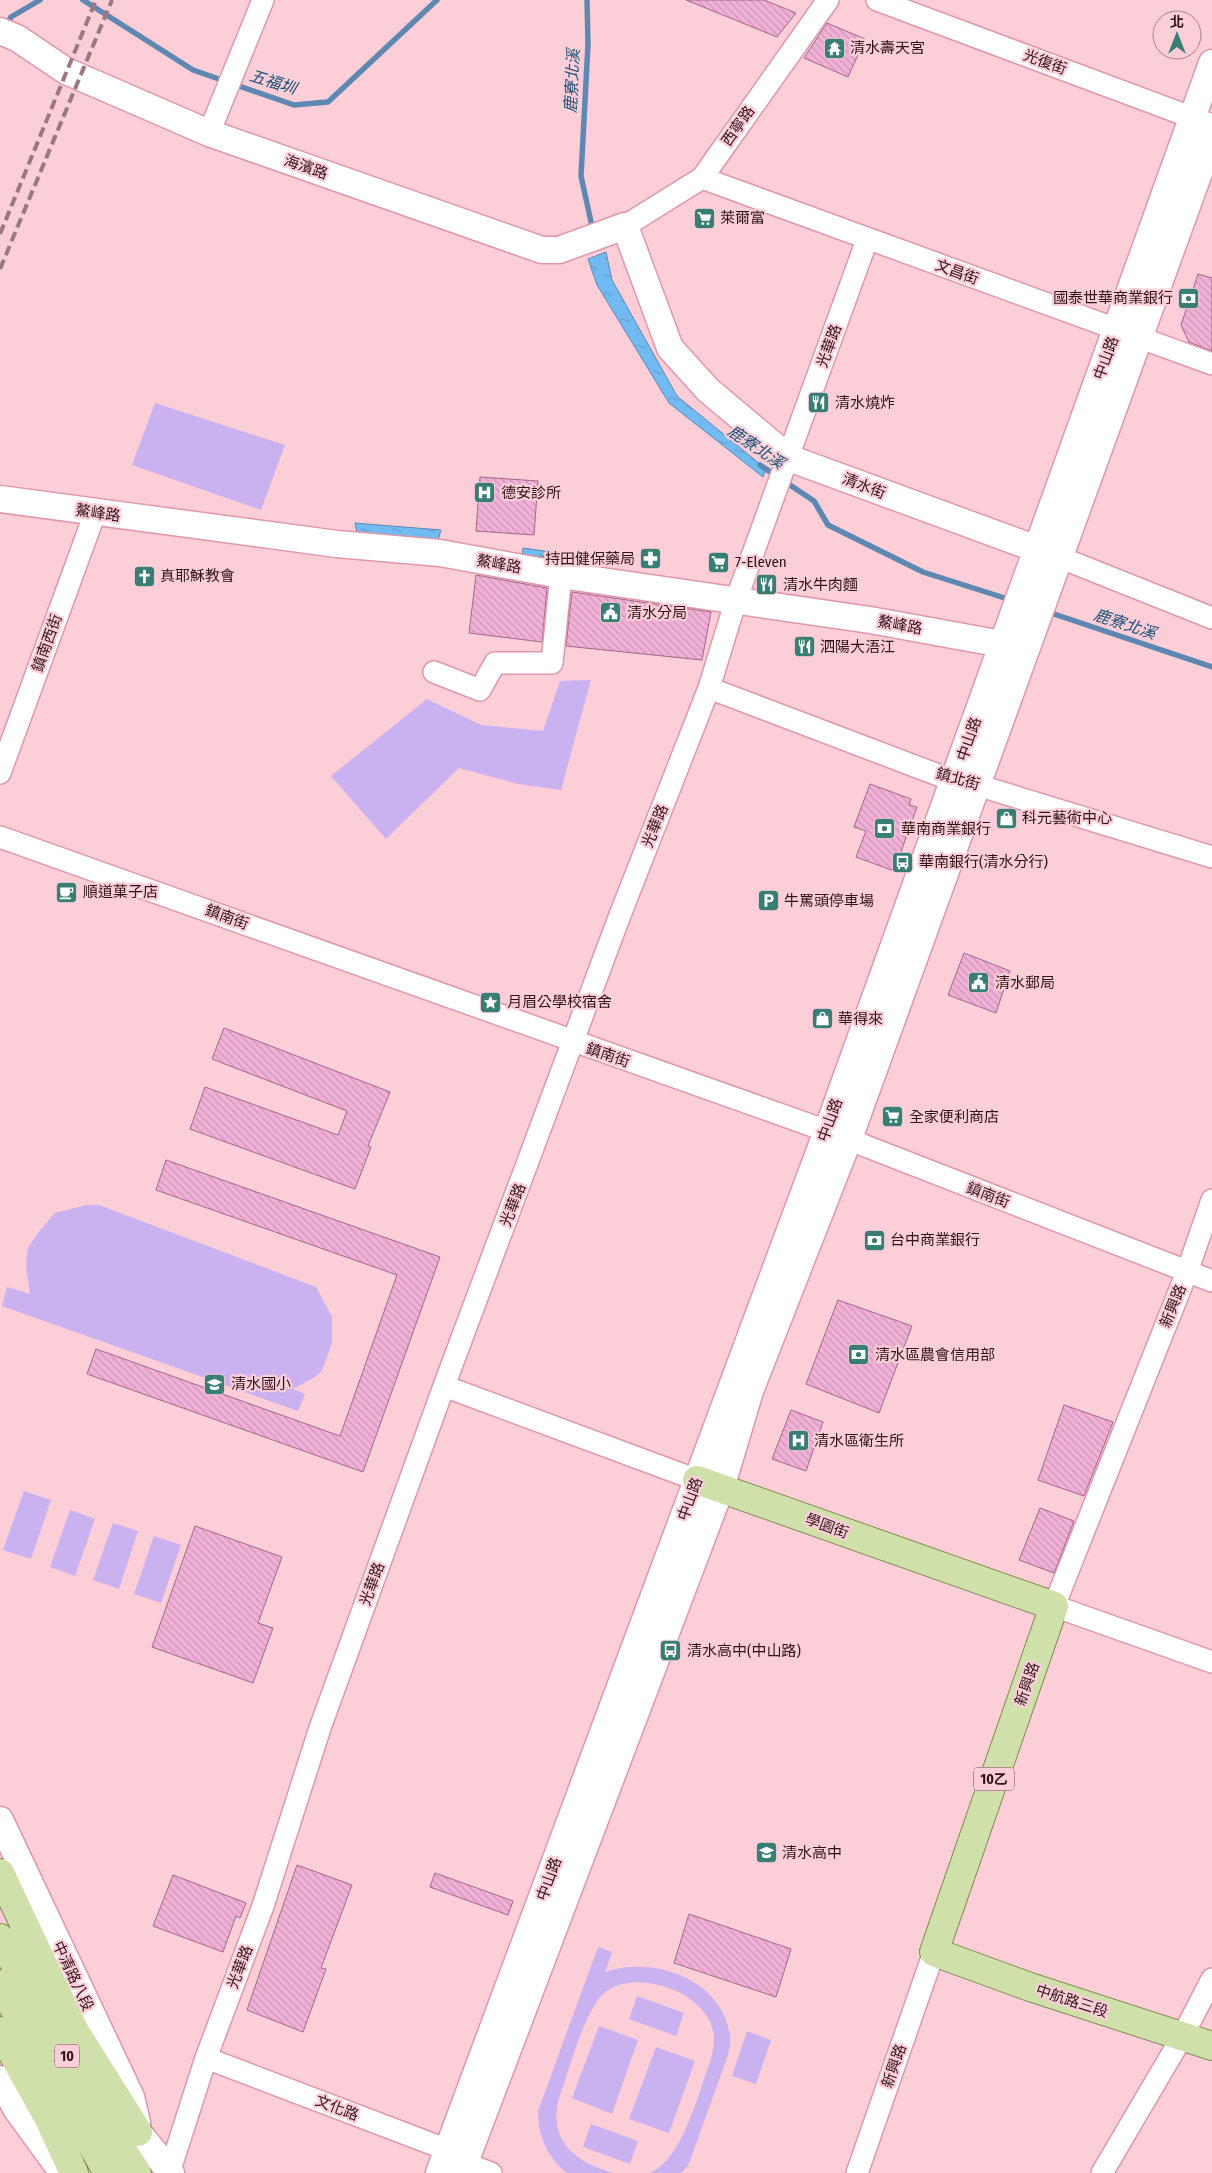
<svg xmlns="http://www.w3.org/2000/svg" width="1212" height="2173" font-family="'Fira Sans Condensed','Noto Sans TC',sans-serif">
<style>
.green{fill:#cab1ef}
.water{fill:url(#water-ripples);stroke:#5e88b2}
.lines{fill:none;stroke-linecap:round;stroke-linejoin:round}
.stream{stroke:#5e88b2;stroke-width:5.5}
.building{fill:url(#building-back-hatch);stroke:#a2678b}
.minor-casing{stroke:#df97a9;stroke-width:24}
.tertiary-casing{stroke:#df97a9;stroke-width:29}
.primary-casing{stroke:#828b53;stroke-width:30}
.minor{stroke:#fff;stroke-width:21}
.tertiary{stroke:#fff;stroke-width:26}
.primary{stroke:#cfe0aa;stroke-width:28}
.rail{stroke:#9c7780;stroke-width:4;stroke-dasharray:10 5;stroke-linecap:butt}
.labels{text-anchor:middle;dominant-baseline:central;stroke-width:4.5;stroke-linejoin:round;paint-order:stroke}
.shield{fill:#fcced8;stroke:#6c4b54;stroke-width:1}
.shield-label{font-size:14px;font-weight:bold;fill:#2e131b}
.poi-label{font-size:15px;fill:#2e131b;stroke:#fcced8;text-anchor:start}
.street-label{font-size:15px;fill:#2e131b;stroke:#fcced8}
.water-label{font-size:16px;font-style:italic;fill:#1c5176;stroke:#fcced8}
</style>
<defs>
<pattern id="water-ripples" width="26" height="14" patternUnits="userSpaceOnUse" patternTransform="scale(1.25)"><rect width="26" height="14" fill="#72baf2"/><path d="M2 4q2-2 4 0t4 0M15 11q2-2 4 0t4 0" fill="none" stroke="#639fcf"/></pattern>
<pattern id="building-back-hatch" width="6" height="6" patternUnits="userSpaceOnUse" patternTransform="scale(1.25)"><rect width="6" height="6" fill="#f1b0d6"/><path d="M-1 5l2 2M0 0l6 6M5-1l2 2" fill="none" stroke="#cf96b7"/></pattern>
</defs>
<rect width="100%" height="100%" fill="#fcced8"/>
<path class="green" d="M155,403L285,445L261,510L132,465Z
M591,680L561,790L518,784L459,768L386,839L331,776L427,699L481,725L543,731L560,681Z
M86,1205H99L316,1287L332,1317V1343L322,1371L315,1377L293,1389L305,1394L298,1411L2,1306L7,1287L30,1294L26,1265L28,1248L37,1234L55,1213Z
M24,1491L51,1500L31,1559L3,1550Z
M70,1510L95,1519L75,1576L50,1567Z
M113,1523L138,1531L119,1589L93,1580Z
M154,1536L181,1545L161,1603L134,1594Z
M598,1947L612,1952L605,1972C653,1955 723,1979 730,2036C731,2042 729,2049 728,2055L688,2166L681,2173H649C682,2162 699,2091 711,2059C714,2047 716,2034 710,2022C695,1988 633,1969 604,1993C585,2009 567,2076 558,2102C549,2143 578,2163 614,2173H567C547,2158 538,2135 538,2111Z
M637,1996L684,2013L676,2036L629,2019Z
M599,2026L638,2040L612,2114L572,2098Z
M747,2031L771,2040L756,2084L732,2076Z
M656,2047L695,2061L669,2133L629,2119Z
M591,2124L638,2141L630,2164L583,2147Z"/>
<path class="water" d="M606,252L612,280L677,396L766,469L763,477L669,403L597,285L588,259Z
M355,523L441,530L438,540L357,533Z
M523,548L565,554L561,561L522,555Z"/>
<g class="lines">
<path class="stream" d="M83,0L193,70L294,105L328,102L437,0
M587,0L588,44L581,176L593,231
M5,27L11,17L40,0
M760,465L814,501L828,525L923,572L1011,600
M544,558L561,561
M1048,612L1212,667"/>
</g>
<path class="building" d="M686,0H764L796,13L777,37Z
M827,23L865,39L848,77L804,58Z
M1198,274L1212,278V351L1189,342L1181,325Z
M480,477L538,481L534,535L476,531Z
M476,575L547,588L542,642L469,633Z
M572,592L711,612L702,660L566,646Z
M870,784L911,799L909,805L917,807L894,871L856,857L866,831L854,827Z
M964,953L1010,971L996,1013L948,995Z
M224,1028L390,1092L368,1146L371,1147L355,1189L190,1129L205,1087L338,1135L347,1111L212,1059Z
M166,1160L440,1257L363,1472L87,1374L96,1349L340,1436L397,1275L156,1190Z
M838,1300L912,1326L879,1413L806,1384Z
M1064,1405L1113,1422L1084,1496L1038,1480Z
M791,1410L823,1422L806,1471L772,1459Z
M1040,1508L1074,1521L1054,1573L1019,1560Z
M195,1526L282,1557L258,1623L273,1628L253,1683L152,1647Z
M297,1865L352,1885L321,1968L326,1969L303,2032L247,2010Z
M435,1873L513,1901L508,1915L430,1887Z
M173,1875L246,1903L240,1918L236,1916L223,1952L153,1926Z
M689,1914L791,1949L776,1997L674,1963Z"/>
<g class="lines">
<defs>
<path id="minor" d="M877,0L1212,125
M209,133L263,0
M702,178L1212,364
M625,226L702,178L828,0
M1059,557L1212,618
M434,672L480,690L495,663H552L561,575
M709,688L954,781L977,785L1212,857
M0,773L95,513
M0,837L827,1131L1212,1281
M1212,1200L1187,1272L1054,1606L1212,1662
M444,1386L697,1480
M206,2058L448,2150L464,2163L491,2173
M169,2173L206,2058L263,1906L320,1728L444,1386L620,915L709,688L736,600L867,240
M857,2173L934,1952
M1102,2173L1182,2037L1212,1979"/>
<path id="tertiary" d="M0,31L17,38L66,71L209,133L542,250H559L625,226L670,348L708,390L789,458L1053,555
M0,499L337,544L440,553L561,575L870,620L1002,644L1018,649
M0,1820L131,2097L137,2122
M0,2079L17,2110L63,2173
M138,2132L171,2173
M439,2173L827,1131L1212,63
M461,2173L721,1488L750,1391L848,1141L1212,137"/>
<path id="primary" d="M697,1480L1054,1606L934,1952L1030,1987L1212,2046
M0,1873L74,2030L138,2132
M0,1938L111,2133L137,2173
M0,1984L108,2173
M0,2031L49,2119L74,2173"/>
</defs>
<use href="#minor" class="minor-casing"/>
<use href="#tertiary" class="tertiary-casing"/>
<use href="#primary" class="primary-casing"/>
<use href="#minor" class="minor"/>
<use href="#tertiary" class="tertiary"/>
<use href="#primary" class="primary"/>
<path class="rail" d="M0,234L96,0
M0,269L112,0"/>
</g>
<defs>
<symbol id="temple-square" viewBox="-11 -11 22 22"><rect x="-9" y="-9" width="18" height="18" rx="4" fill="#387e74" stroke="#fcced8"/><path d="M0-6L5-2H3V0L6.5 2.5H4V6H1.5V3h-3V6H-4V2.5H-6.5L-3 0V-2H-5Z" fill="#fff"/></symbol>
<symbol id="supermarket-square" viewBox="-11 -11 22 22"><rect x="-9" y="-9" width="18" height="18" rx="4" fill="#387e74" stroke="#fcced8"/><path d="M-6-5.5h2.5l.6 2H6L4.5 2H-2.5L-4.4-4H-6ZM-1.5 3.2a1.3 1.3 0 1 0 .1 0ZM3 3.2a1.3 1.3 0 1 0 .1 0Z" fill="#fff"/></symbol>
<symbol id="bank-square" viewBox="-11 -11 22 22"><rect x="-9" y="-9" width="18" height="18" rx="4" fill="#387e74" stroke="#fcced8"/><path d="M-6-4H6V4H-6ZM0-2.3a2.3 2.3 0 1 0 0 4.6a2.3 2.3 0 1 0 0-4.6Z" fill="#fff"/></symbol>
<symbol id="restaurant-square" viewBox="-11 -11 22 22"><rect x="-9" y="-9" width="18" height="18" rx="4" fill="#387e74" stroke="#fcced8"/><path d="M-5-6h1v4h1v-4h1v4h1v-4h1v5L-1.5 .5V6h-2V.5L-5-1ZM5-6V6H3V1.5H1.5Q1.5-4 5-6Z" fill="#fff"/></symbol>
<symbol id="hospital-square" viewBox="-11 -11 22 22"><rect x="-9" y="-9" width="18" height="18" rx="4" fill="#387e74" stroke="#fcced8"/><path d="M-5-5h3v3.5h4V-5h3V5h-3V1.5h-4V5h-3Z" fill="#fff"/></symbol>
<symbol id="pharmacy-square" viewBox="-11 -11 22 22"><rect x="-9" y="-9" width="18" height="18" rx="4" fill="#387e74" stroke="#fcced8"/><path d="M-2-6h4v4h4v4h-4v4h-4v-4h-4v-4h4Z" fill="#fff"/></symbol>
<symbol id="church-square" viewBox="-11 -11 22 22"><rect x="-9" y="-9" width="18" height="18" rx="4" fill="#387e74" stroke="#fcced8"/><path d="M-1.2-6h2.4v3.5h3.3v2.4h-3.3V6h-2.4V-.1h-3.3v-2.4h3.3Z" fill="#fff"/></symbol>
<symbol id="civic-square" viewBox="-11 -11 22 22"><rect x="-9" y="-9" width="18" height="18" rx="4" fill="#387e74" stroke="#fcced8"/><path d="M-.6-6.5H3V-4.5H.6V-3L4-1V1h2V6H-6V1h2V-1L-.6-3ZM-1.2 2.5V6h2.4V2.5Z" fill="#fff"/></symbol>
<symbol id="shop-square" viewBox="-11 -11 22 22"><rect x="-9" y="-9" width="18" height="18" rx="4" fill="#387e74" stroke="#fcced8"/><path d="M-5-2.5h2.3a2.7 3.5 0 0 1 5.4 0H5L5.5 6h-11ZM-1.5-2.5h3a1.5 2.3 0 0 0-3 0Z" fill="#fff"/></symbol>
<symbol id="bus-square" viewBox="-11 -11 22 22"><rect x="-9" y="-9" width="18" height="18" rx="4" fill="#387e74" stroke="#fcced8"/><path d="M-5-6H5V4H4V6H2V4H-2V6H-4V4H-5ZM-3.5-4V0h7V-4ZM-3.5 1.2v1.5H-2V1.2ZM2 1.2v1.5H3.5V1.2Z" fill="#fff"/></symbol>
<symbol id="cafe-square" viewBox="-11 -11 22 22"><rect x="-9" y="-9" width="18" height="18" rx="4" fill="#387e74" stroke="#fcced8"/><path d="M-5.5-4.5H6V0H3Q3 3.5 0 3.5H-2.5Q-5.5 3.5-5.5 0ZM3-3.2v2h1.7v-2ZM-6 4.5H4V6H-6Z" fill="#fff"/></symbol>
<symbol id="parking-square" viewBox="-11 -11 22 22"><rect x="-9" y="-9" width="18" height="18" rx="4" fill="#387e74" stroke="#fcced8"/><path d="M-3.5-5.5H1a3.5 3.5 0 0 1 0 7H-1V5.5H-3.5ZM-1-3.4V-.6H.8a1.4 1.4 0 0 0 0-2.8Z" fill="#fff"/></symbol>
<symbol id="sight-square" viewBox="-11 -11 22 22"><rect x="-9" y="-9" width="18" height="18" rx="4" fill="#387e74" stroke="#fcced8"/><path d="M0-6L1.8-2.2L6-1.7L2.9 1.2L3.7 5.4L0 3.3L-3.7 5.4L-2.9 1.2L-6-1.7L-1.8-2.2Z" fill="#fff"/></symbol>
<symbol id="school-square" viewBox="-11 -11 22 22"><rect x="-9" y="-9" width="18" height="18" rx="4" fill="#387e74" stroke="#fcced8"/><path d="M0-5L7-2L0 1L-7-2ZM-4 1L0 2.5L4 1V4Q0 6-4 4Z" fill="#fff"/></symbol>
</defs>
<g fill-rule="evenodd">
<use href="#temple-square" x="822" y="36" width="25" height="25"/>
<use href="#supermarket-square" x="692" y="206" width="25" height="25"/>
<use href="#bank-square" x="1176" y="286" width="25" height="25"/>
<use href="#restaurant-square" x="806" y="390" width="25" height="25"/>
<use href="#hospital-square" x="472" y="480" width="25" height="25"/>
<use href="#pharmacy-square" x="638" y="546" width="25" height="25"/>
<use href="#supermarket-square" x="706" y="550" width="25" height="25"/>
<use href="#church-square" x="132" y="564" width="25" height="25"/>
<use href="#restaurant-square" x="754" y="572" width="25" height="25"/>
<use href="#civic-square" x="598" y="600" width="25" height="25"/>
<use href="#restaurant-square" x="792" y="634" width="25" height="25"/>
<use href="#shop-square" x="994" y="806" width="25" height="25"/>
<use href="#bank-square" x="872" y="816" width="25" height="25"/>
<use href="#bus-square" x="890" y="850" width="25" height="25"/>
<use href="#cafe-square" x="54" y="880" width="25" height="25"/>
<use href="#parking-square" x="756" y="888" width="25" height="25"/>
<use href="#civic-square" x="966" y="970" width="25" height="25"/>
<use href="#sight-square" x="478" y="990" width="25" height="25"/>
<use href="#shop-square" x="810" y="1006" width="25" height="25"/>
<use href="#supermarket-square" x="880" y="1104" width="25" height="25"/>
<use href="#bank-square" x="862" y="1228" width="25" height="25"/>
<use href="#bank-square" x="846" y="1342" width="25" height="25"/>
<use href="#school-square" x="202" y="1372" width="25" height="25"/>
<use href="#hospital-square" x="786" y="1428" width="25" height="25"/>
<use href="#bus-square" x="658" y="1638" width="25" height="25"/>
<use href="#school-square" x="754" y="1840" width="25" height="25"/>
</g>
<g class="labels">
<g class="shield">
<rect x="974" y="1767.5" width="40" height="23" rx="4"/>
<rect x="54.5" y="2044.5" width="25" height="23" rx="4"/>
</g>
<g class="shield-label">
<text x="994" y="1779">10乙</text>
<text x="67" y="2056">10</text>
</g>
<g class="poi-label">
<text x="850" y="48">清水壽天宮</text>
<text x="720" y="218">萊爾富</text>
<text x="1173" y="298" text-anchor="end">國泰世華商業銀行</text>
<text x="835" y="403">清水燒炸</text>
<text x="501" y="493">德安診所</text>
<text x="635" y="559" text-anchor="end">持田健保藥局</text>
<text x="735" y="562">7-Eleven</text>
<text x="160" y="576">真耶穌教會</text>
<text x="783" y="585">清水牛肉麵</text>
<text x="627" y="613">清水分局</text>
<text x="820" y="647">泗陽大浯江</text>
<text x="1022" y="818">科元藝術中心</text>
<text x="901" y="829">華南商業銀行</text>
<text x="919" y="862">華南銀行(清水分行)</text>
<text x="83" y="892">順道菓子店</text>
<text x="784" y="901">牛罵頭停車場</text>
<text x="995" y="983">清水郵局</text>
<text x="507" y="1002">月眉公學校宿舍</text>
<text x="838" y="1019">華得來</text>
<text x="909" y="1117">全家便利商店</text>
<text x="890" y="1240">台中商業銀行</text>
<text x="875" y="1355">清水區農會信用部</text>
<text x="231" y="1384">清水國小</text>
<text x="814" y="1441">清水區衛生所</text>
<text x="687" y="1651">清水高中(中山路)</text>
<text x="782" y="1853">清水高中</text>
</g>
<g class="street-label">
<text transform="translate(1045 62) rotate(20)">光復街</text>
<text transform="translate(738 126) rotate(-55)">西寧路</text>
<text transform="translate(306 167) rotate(19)">海濱路</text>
<text transform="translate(957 272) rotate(20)">文昌街</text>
<text transform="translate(829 346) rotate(-70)">光華路</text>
<text transform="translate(1106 358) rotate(-70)">中山路</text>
<text transform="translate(864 486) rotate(21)">清水街</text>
<text transform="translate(98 513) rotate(8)">鰲峰路</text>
<text transform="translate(499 564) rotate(10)">鰲峰路</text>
<text transform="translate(900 625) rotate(10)">鰲峰路</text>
<text transform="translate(47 643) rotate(-70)">鎮南西街</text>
<text transform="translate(969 739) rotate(-71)">中山路</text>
<text transform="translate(958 779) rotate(16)">鎮北街</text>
<text transform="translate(655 826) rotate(-68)">光華路</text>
<text transform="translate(227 917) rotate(20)">鎮南街</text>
<text transform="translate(608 1055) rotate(19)">鎮南街</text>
<text transform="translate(830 1120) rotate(-70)">中山路</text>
<text transform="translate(988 1195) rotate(21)">鎮南街</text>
<text transform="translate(513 1205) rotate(-69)">光華路</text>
<text transform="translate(1173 1306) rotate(-68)">新興路</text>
<text transform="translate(690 1499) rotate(-70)">中山路</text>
<text transform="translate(827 1526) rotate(20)">學園街</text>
<text transform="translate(372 1584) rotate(-70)">光華路</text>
<text transform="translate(1027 1684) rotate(-71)">新興路</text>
<text transform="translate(549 1879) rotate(-70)">中山路</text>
<text transform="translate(240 1967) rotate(-69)">光華路</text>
<text transform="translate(73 1976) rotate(65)">中清路八段</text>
<text transform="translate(1072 2001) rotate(18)">中航路三段</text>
<text transform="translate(894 2066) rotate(-71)">新興路</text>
<text transform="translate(337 2108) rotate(21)">文化路</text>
</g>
<g class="water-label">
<text transform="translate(572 81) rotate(-87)">鹿寮北溪</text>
<text transform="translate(273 82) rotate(17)">五福圳</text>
<text transform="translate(756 447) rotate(34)">鹿寮北溪</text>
<text transform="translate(1125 624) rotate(18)">鹿寮北溪</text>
</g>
</g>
<g transform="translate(1177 35)"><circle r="24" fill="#fcced8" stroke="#aa838c"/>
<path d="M0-4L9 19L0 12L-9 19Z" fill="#387e74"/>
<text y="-8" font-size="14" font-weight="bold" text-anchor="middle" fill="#2e131b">北</text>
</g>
</svg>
